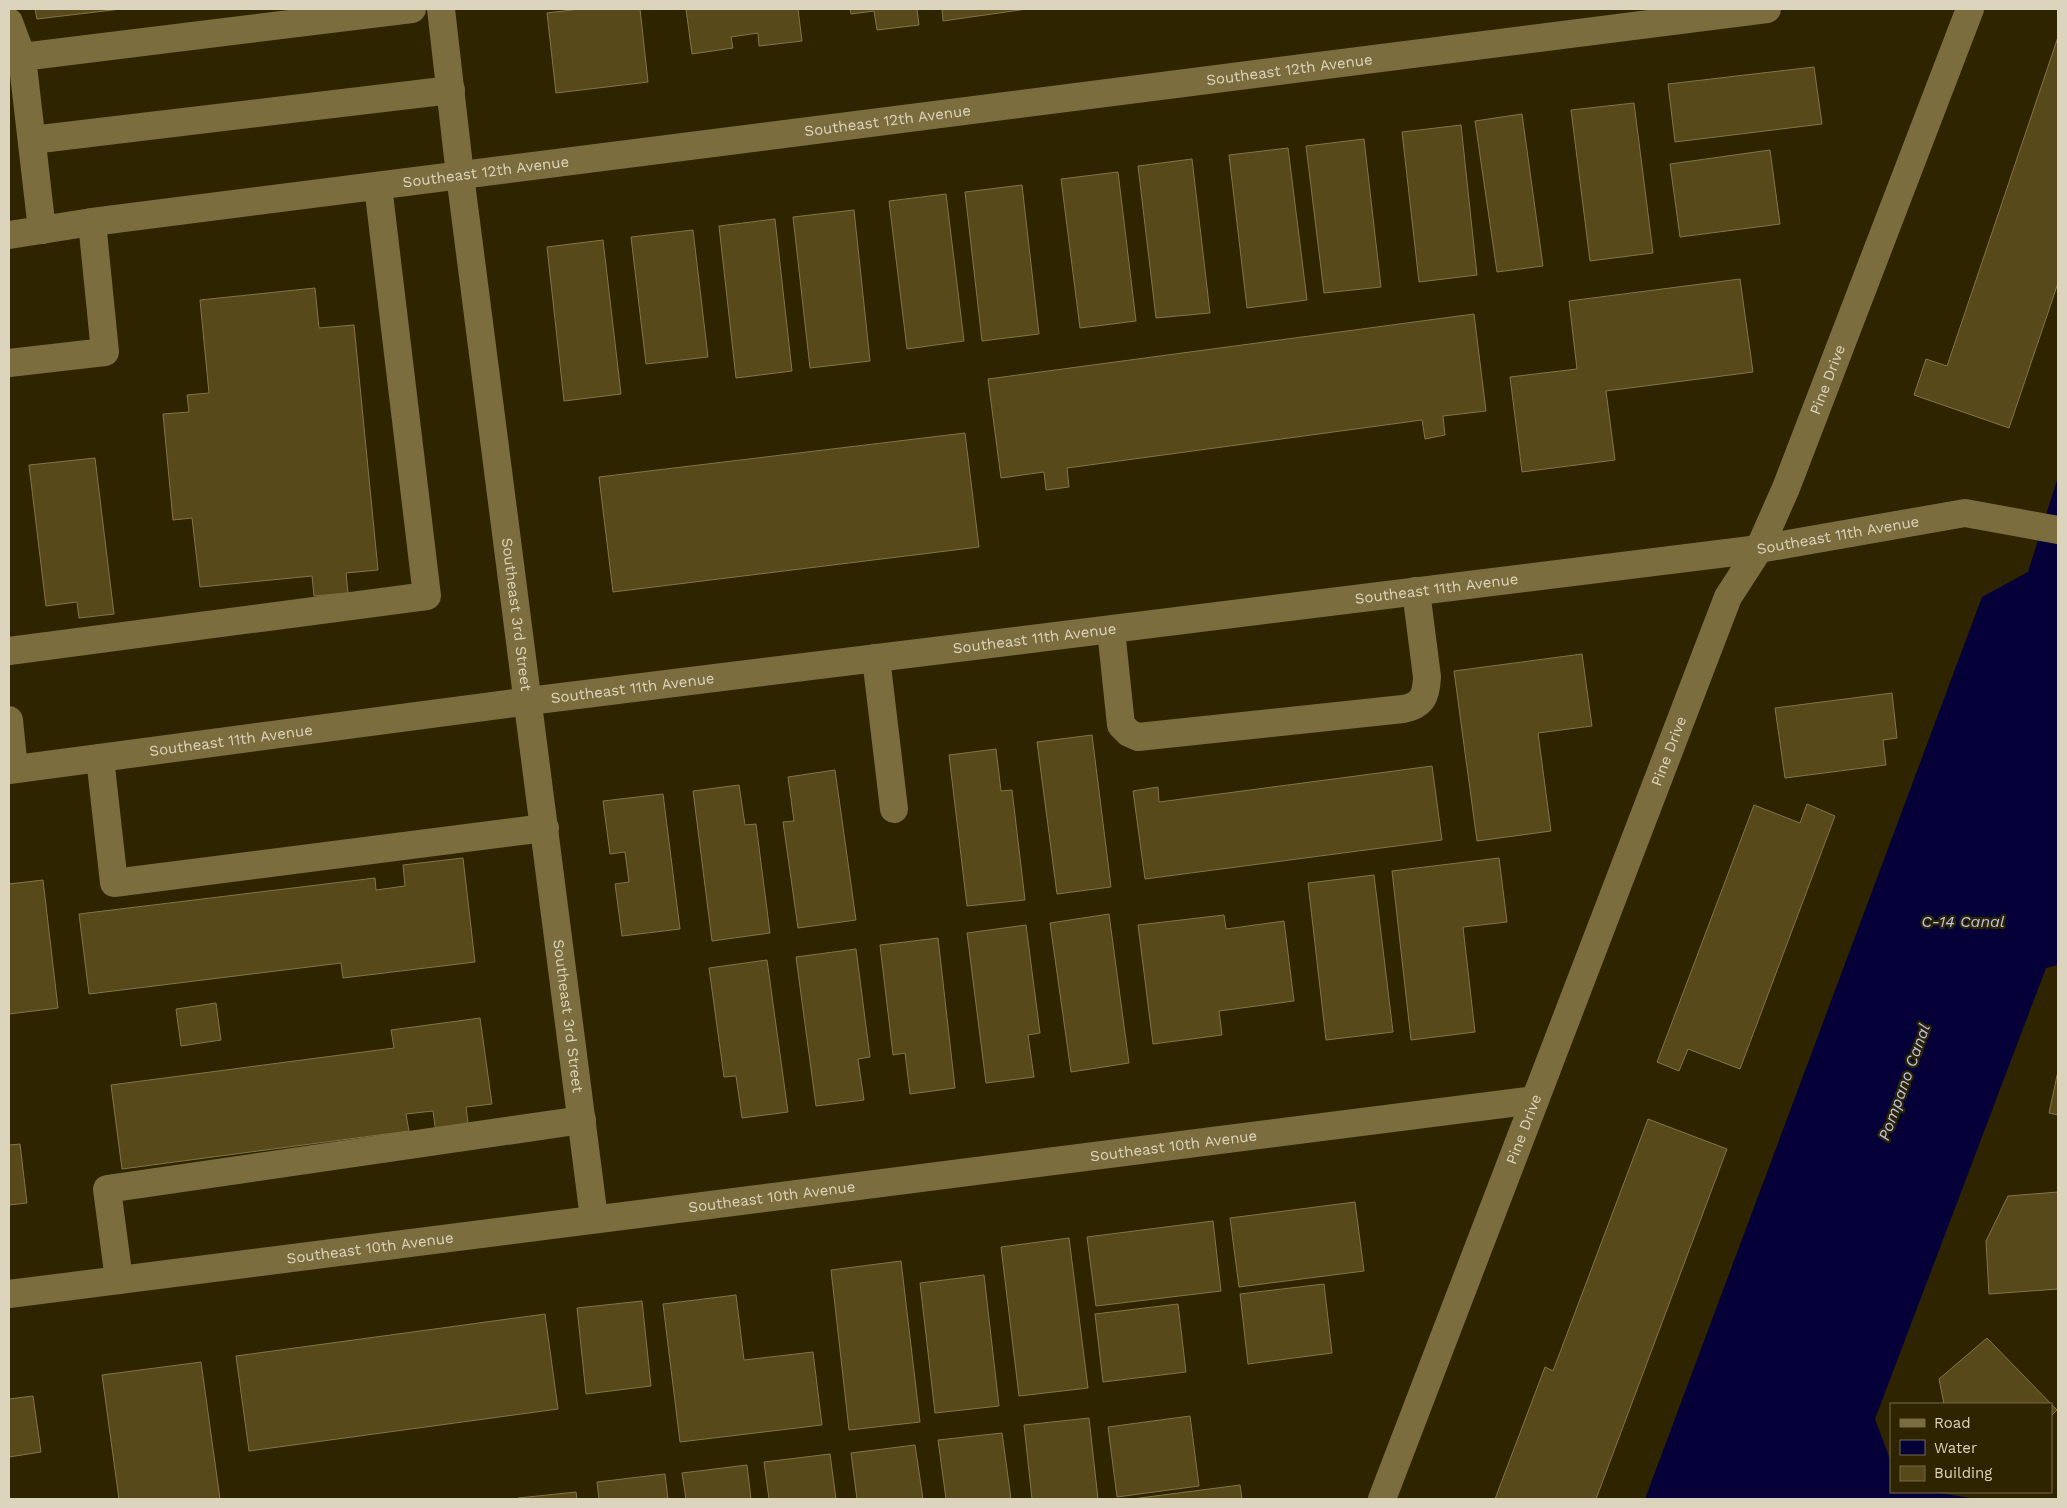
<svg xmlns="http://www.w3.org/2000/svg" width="2067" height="1508" font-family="'Work Sans',sans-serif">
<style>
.water{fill:#050038}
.building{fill:#574919;stroke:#847546}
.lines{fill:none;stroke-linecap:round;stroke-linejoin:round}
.minor{stroke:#7c6d3e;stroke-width:28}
.labels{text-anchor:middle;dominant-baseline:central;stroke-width:4.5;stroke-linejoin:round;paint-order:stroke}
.street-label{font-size:15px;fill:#dcd4bc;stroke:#2e2400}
.water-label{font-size:16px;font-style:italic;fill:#b8c5f1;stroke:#2e2400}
</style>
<rect width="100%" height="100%" fill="#2e2400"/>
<path class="water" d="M2058,477V965L2046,968L1875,1419L1891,1462V1492H1933L1976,1499H1645L1982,597L2028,572Z"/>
<path class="building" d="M35,9H121L37,19Z
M580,9H640L648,82L556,93L547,13Z
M686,9H798L802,41L759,46L758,33L731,37L733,48L692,54Z
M850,9H917L919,25L877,30L874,11L851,14Z
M942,9H1027L943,21Z
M2058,37V283L2009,428L1914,395L1926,359L1947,366Z
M1814,67L1822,124L1675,142L1668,84Z
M1634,103L1653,253L1590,261L1571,110Z
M1522,114L1543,266L1497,272L1475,121Z
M1461,125L1477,275L1419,282L1402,132Z
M1364,139L1381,287L1324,293L1306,146Z
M1288,148L1307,300L1247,308L1229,155Z
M1770,150L1780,224L1680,237L1670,164Z
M1192,159L1210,313L1156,318L1138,166Z
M1118,172L1136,321L1080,328L1061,179Z
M1022,185L1039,334L982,341L965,192Z
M946,194L964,341L907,349L889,201Z
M854,210L870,361L810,368L793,217Z
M775,219L792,371L736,378L719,226Z
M693,230L708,357L646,364L631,237Z
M603,240L621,394L564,401L547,247Z
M1740,279L1753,372L1606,391L1615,460L1522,472L1510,377L1577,369L1569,301Z
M315,288L319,328L354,325L378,570L346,573L348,593L314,596L312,576L200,587L192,518L173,520L163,414L189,412L187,395L209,393L200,300Z
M1474,314L1486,411L1443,416L1445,435L1425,439L1422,420L1067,468L1069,487L1046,490L1044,472L1001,478L988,379Z
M965,433L979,547L613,592L599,477Z
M95,458L114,614L79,618L77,602L46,606L29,465Z
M1582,654L1592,726L1538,733L1551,831L1477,841L1454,671Z
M1892,693L1897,738L1883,740L1886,765L1785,778L1775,708Z
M1092,735L1111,887L1057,894L1037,742Z
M996,749L1001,791L1012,790L1025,900L967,906L949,755Z
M1432,766L1442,840L1145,879L1133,791L1158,787L1159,802Z
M835,770L856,920L798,928L783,822L794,821L788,777Z
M739,785L745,825L756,824L770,933L712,941L693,791Z
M663,794L680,929L622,936L615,884L629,882L625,852L610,854L603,801Z
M1807,804L1835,816L1740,1069L1688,1049L1679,1071L1657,1062L1754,805L1800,823Z
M463,858L475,962L343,978L341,963L89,994L79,914L375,878L376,890L405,886L403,865Z
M1499,858L1507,922L1463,927L1475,1032L1411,1040L1392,871Z
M1374,875L1393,1032L1326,1040L1308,883Z
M43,880L58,1008L9,1014V884Z
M1109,914L1129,1063L1071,1072L1050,923Z
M1224,915L1226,929L1284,921L1294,1001L1219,1011L1222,1035L1153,1044L1138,925Z
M1026,925L1040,1033L1028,1035L1034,1077L986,1083L967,933Z
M938,938L955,1088L910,1094L905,1053L893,1055L880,945Z
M856,949L870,1057L858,1059L864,1100L816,1106L796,957Z
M767,960L788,1112L742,1118L736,1076L724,1077L709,968Z
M216,1003L221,1040L181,1046L176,1009Z
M480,1018L492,1104L466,1107L469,1130L436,1134L433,1111L406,1114L409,1131L122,1169L111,1085L394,1048L391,1030Z
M2058,1071V1115L2049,1113Z
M1648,1119L1727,1149L1596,1499H1495L1545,1367L1553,1371Z
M20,1144L27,1203L9,1205V1145Z
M2058,1192V1289L1989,1294L1986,1241L2008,1196Z
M1355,1202L1364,1271L1239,1287L1230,1218Z
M1213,1221L1221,1291L1096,1306L1087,1237Z
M1069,1238L1088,1388L1019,1396L1001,1247Z
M901,1261L920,1422L849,1430L831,1270Z
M984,1275L999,1406L935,1413L920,1283Z
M1324,1284L1332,1353L1248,1364L1240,1294Z
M736,1295L744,1360L813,1352L822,1425L680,1442L663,1304Z
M642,1301L651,1386L586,1394L577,1308Z
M1178,1304L1186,1372L1103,1382L1095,1314Z
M545,1314L558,1409L249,1451L236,1356Z
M1987,1338L2057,1410L2051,1416V1404H1944L1939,1379Z
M201,1362L220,1499H119L102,1375Z
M33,1396L41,1452L9,1457V1399Z
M1190,1416L1199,1486L1117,1497L1108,1427Z
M1089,1418L1098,1499H1032L1024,1425Z
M1002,1433L1011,1499H946L938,1440Z
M915,1445L923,1499H857L851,1453Z
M830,1454L836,1499H769L764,1462Z
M747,1465L751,1499H686L682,1473Z
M665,1474L668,1499H599L597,1482Z
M1240,1485L1242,1499H1132Z
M576,1492L577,1499H518V1498Z"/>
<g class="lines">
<g class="minor">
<path id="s1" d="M441,9L460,175L594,1218"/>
<path d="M9,22L22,57"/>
<path d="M32,140L451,90"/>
<path d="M42,230L22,57L412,9"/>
<path id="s2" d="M9,235L92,222L1767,9"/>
<path d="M9,363L105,352L92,222"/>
<path d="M1111,630L1121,725L1129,733L1138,737L1403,709C1423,705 1426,696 1427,677L1416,591"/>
<path d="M9,651L427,596L378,186"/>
<path d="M876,658L894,809"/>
<path d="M9,720L14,769"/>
<path d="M100,758L114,883L545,828"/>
<path id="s3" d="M9,770L529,701L1759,549L1965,513L2058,530"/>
<path d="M119,1280L107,1189L582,1120"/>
<path id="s4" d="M9,1294L1535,1100"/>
<path id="s5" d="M1382,1499L1728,597L1759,549L1786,488L1970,9"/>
</g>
</g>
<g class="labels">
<g class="street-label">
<text stroke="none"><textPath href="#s2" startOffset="1291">Southeast 12th Avenue</textPath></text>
<text stroke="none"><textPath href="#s2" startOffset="886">Southeast 12th Avenue</textPath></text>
<text stroke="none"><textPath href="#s2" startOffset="481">Southeast 12th Avenue</textPath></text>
<text stroke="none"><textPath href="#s5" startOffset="1206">Pine Drive</textPath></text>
<text stroke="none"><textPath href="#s3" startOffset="1844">Southeast 11th Avenue</textPath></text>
<text stroke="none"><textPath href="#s3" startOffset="1439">Southeast 11th Avenue</textPath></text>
<text stroke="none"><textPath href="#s1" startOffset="610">Southeast 3rd Street</textPath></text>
<text stroke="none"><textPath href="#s3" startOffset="1034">Southeast 11th Avenue</textPath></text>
<text stroke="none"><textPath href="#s3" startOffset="629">Southeast 11th Avenue</textPath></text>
<text stroke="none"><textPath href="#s3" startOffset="224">Southeast 11th Avenue</textPath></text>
<text stroke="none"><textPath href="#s5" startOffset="801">Pine Drive</textPath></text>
<text stroke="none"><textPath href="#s1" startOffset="1015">Southeast 3rd Street</textPath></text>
<text stroke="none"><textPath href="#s5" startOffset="396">Pine Drive</textPath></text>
<text stroke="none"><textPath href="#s4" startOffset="1174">Southeast 10th Avenue</textPath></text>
<text stroke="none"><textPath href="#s4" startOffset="769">Southeast 10th Avenue</textPath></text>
<text stroke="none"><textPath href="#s4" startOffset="364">Southeast 10th Avenue</textPath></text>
</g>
<g class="water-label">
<text x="1963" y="921">C-14 Canal</text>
<text transform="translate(1904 1082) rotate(-70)">Pompano Canal</text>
</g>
</g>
<rect width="2067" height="1508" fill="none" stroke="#dcd4bc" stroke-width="20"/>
<rect x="1890" y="1403" width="162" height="90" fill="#2e2400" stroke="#746a4b"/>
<rect x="1900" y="1419" width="25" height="8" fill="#7c6d3e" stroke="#746a4b"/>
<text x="1934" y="1428" font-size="15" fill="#dcd4bc">Road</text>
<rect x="1900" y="1440" width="25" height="15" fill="#050038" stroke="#746a4b"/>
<text x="1934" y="1453" font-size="15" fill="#dcd4bc">Water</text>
<rect x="1900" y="1466" width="25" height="15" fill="#574919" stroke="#746a4b"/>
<text x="1934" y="1478" font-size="15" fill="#dcd4bc">Building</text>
</svg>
